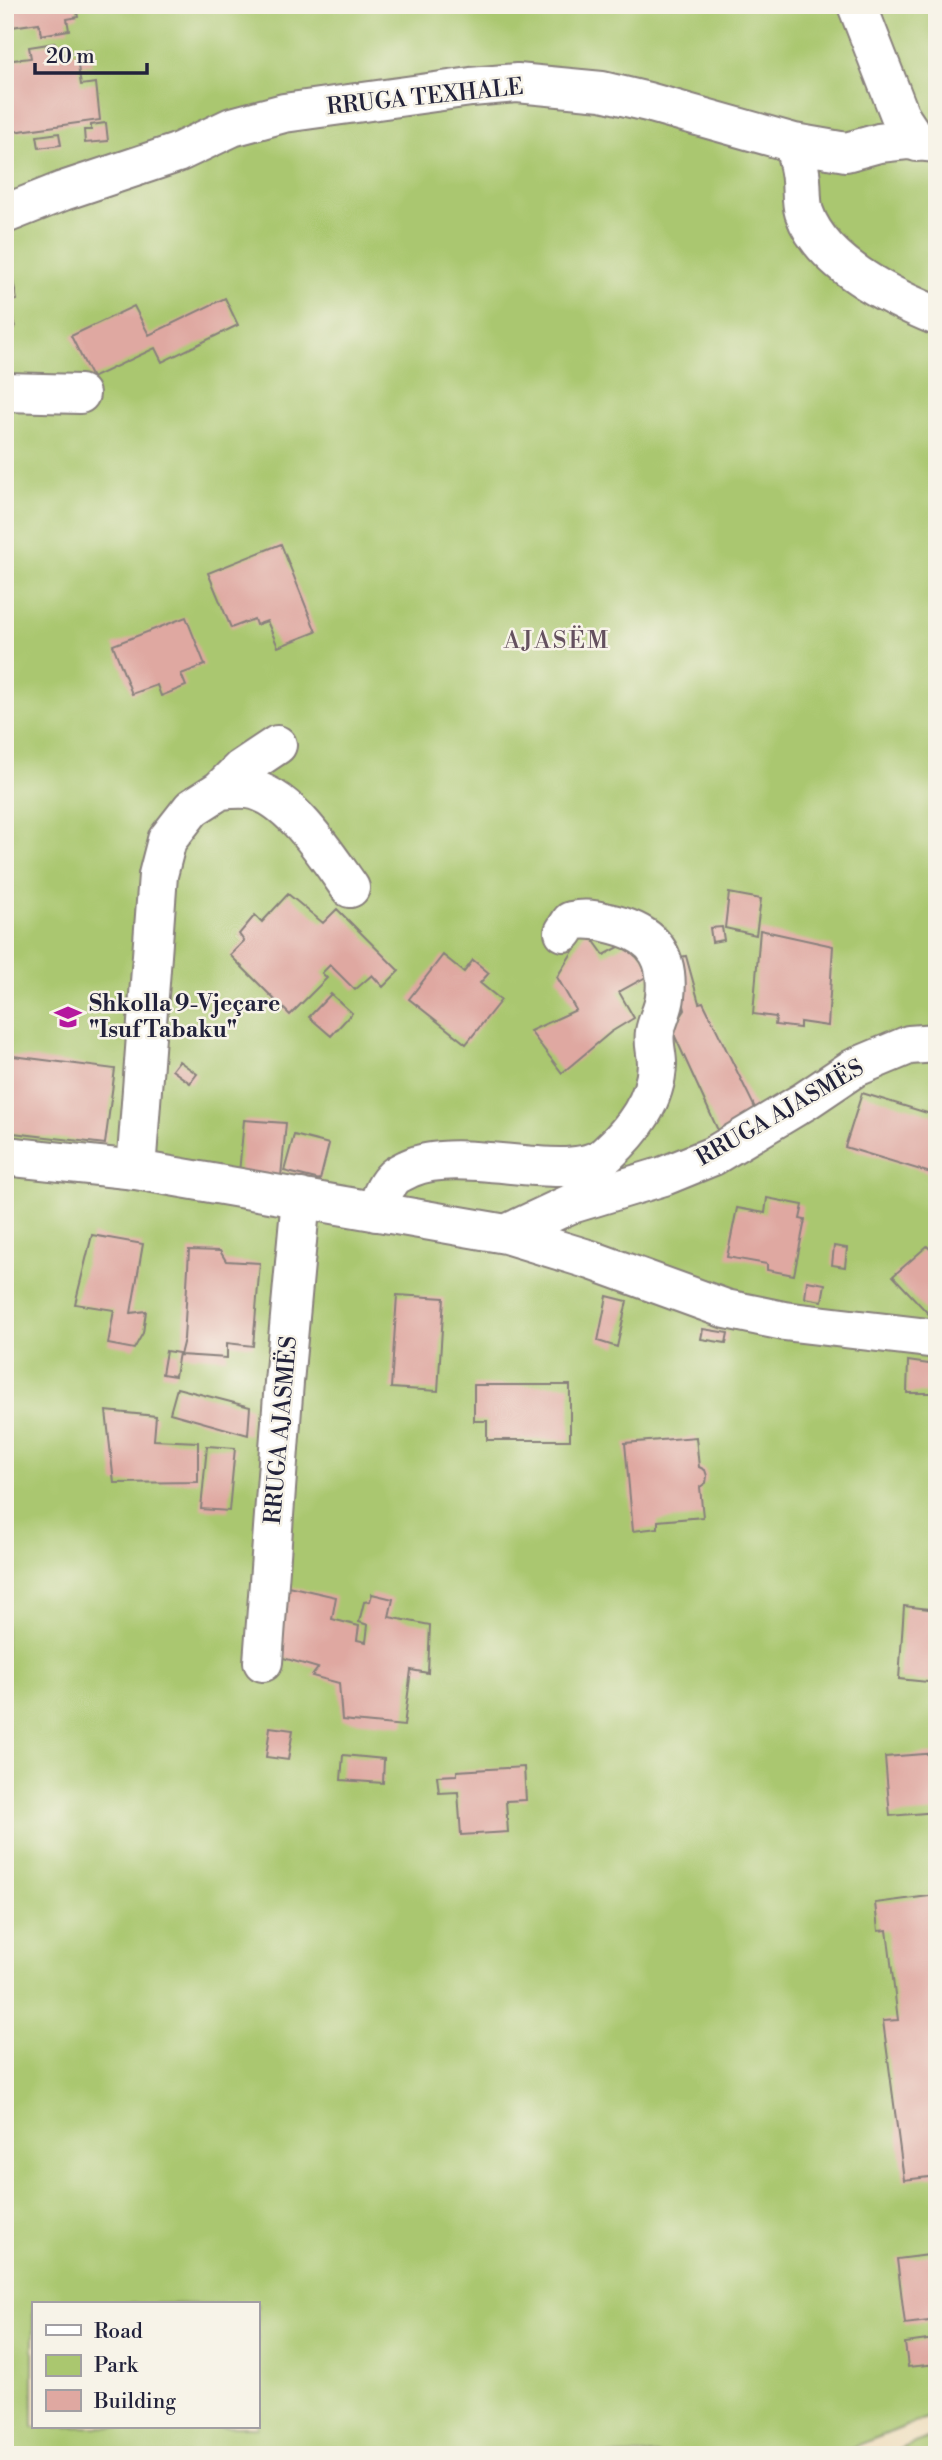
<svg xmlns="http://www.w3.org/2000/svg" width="942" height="2460" font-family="'Libre Bodoni',serif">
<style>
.green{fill:#aac76f;stroke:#667455;stroke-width:2;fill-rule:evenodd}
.building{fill:#dfa8a1}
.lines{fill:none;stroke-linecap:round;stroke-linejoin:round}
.minor-casing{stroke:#88807c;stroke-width:42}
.minor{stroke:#fff;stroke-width:38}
.labels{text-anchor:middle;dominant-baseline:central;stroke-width:5;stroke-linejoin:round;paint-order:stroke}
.street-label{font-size:23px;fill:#22223b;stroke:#f7f3e8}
.poi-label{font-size:23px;font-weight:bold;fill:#22223b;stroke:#f7f3e8;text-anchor:start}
.neighbourhood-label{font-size:24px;letter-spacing:2px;fill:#64515f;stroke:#f7f3e8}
</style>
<rect width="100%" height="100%" fill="#f7f3e8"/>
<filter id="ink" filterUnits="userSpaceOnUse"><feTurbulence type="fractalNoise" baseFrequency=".0143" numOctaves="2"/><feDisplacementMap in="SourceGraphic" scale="14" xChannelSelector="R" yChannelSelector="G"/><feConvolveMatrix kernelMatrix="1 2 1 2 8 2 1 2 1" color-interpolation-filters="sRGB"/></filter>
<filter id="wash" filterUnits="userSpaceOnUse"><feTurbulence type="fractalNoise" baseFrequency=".00686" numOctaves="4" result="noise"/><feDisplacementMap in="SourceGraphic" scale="28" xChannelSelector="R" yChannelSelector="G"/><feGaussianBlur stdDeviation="1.57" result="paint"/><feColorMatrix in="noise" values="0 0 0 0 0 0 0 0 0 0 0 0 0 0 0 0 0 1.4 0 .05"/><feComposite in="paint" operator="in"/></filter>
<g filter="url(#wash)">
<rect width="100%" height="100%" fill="#efdebe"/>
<path class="green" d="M5,5H937V2414L833,2455H5ZM33,2304H257V2427H33Z
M937,2434V2455H886Z"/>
<g id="blocks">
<path class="building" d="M5,5H76L78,17L67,19L69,30L41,35L39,23L5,28Z
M55,43L57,55L90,50L92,64L78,66L81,85L96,83L100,120L12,132L5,61L31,58L29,47Z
M106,123L108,141L85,143L84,130H91V125Z
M59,133L61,145L39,148L37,136Z
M11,271L17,300L10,301L15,328L5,330V272Z
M225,298L238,325L162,362L155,348L92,378L71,336L134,306L149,335Z
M281,544L316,632L278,647L267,621L256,625L254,619L231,628L208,573Z
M186,617L205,665L181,674L186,686L161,696L157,685L132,694L113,645Z
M729,893L761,899L756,935L725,928Z
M288,894L323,923L337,909L399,971L383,987L372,975L355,990L330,965L322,973L327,978L290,1015L230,955L244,941L239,934L255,915L262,922Z
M722,927L724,940L712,942L710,928Z
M586,930L604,955L632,940L655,972L619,992L634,1018L611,1032L562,1073L530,1031L576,1010L557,977Z
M760,930L833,946L828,1026L800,1022V1028L775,1025L776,1017L753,1014Z
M443,955L464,972L473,960L489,973L480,983L501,1000L466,1044L409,999Z
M686,956L699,1003L703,1002L759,1116L721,1137L672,1030L685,1010L674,958Z
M331,994L352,1013L331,1036L309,1017Z
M5,1055L115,1069L105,1144L5,1132Z
M179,1061L197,1074L190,1083L172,1070Z
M862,1093L937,1116V1175L845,1147Z
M244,1120L286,1123L281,1177L239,1173Z
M294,1135L329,1144L320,1180L284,1171Z
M767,1198L803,1205L800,1219L805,1220L794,1275L767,1270V1264L727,1257L737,1208L765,1213Z
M92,1235L143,1244L131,1313L146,1311L143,1333L134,1349L108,1344L114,1310L75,1304Z
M834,1246L847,1248L845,1267L832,1265Z
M927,1246L937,1256V1323L893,1276Z
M189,1250L220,1251L226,1261L260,1263L253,1346L227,1343V1358L180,1355L184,1339Z
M807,1281L825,1284L822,1301L805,1298Z
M397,1295L444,1298L438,1391L391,1388Z
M607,1296L627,1301L617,1347L598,1341Z
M703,1329L728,1333L726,1343L701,1339Z
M166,1351L179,1353L175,1376L162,1374Z
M908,1361L936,1365L932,1393H907Z
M474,1385H570V1440H487V1421H474Z
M177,1388L250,1407L248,1435L170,1413Z
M106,1411L156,1416L154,1440L198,1442V1482L114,1483Z
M696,1437L699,1467L705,1470L707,1476L706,1483L700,1487L703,1517L658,1521V1528L633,1531L625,1443Z
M207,1446L235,1448L229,1511L201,1509Z
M275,1583L336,1597L332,1619L359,1626L357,1640L366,1642L368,1625L359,1622L364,1602L370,1601L372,1594L393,1599L389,1617L430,1625L428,1673L411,1670L404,1726L342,1720L339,1683L312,1676L318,1668L273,1655Z
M904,1606L937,1610V1683L899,1679Z
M270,1727L293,1730L288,1760L266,1757Z
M937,1753V1812L890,1816L885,1757Z
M343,1755L384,1759L383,1783L341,1780Z
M524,1767L526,1800L506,1801L508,1832L461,1835L458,1792L439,1793L437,1776L457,1775V1771Z
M937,1895V2176L904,2180L883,2021L898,2020L887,1930L878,1931L875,1903Z
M937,2254V2320L905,2324L897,2259Z
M935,2339L937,2364L908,2367L905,2343Z"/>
</g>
</g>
<g filter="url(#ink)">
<use href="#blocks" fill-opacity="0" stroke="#88807c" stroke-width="2"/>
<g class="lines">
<defs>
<path id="minor" d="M857,5L901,118L917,142
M794,143C796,155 800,167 801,180C802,190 801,202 804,212C821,263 890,297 937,316
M5,214L63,191L177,153L232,127L284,113L471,87L517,83L602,91L648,102L794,143L846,152L879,143L907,140L937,143
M5,392L80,394
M220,790C229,789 239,788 248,789C289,794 327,856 350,888
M5,1156L136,1170L506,1234L591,1260L726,1309L784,1321L937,1339
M136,1170L158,875L167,840L192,808L220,790L241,769L277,745
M376,1212C380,1200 383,1189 392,1179C396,1174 404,1171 410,1168C464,1144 571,1187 607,1154C633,1130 656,1101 657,1064C657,1053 653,1043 655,1032C657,1020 664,1009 665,997C669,961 657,938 623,927C606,922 590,917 571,921L564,932
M506,1234L568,1205L664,1176L713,1156L805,1101L854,1068L909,1045L937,1043
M263,1662L284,1382L301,1198"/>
</defs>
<use href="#minor" class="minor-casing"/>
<use href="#minor" class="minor"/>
</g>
</g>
<defs>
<symbol id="school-bare" viewBox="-9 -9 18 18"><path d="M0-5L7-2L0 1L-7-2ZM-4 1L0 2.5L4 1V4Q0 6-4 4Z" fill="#b5179e" stroke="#f7f3e8" stroke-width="2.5" paint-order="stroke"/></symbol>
</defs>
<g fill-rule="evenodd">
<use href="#school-bare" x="49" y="998" width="38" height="38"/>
</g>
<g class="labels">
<g class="street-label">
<text transform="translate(425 97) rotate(-6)">RRUGA TEXHALE</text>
<text transform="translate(780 1113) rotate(-30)">RRUGA AJASMËS</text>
<text transform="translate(281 1430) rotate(-85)">RRUGA AJASMËS</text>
</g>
<g class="poi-label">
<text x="89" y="1004">Shkolla 9-Vjeçare<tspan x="89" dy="26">"Isuf Tabaku"</tspan></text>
</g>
<g class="neighbourhood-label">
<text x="557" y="641">AJASËM</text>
</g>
</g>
<rect width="942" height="2460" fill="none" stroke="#f7f3e8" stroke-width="28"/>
<rect x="32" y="2302" width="228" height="126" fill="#f7f3e8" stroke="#a29fa3" stroke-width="2"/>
<rect x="46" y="2325" width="35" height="10" fill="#ffffff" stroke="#a29fa3" stroke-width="2"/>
<text x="94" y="2338" font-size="21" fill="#22223b">Road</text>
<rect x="46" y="2355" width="35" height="21" fill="#aac76f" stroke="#a29fa3" stroke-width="2"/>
<text x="94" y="2372" font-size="21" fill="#22223b">Park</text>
<rect x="46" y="2390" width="35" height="21" fill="#dfa8a1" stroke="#a29fa3" stroke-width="2"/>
<text x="94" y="2408" font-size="21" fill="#22223b">Building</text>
<path d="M35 63v10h112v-10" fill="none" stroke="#22223b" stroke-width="3.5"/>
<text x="46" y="63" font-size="21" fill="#22223b" stroke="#f7f3e8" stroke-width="5" paint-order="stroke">20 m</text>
</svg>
